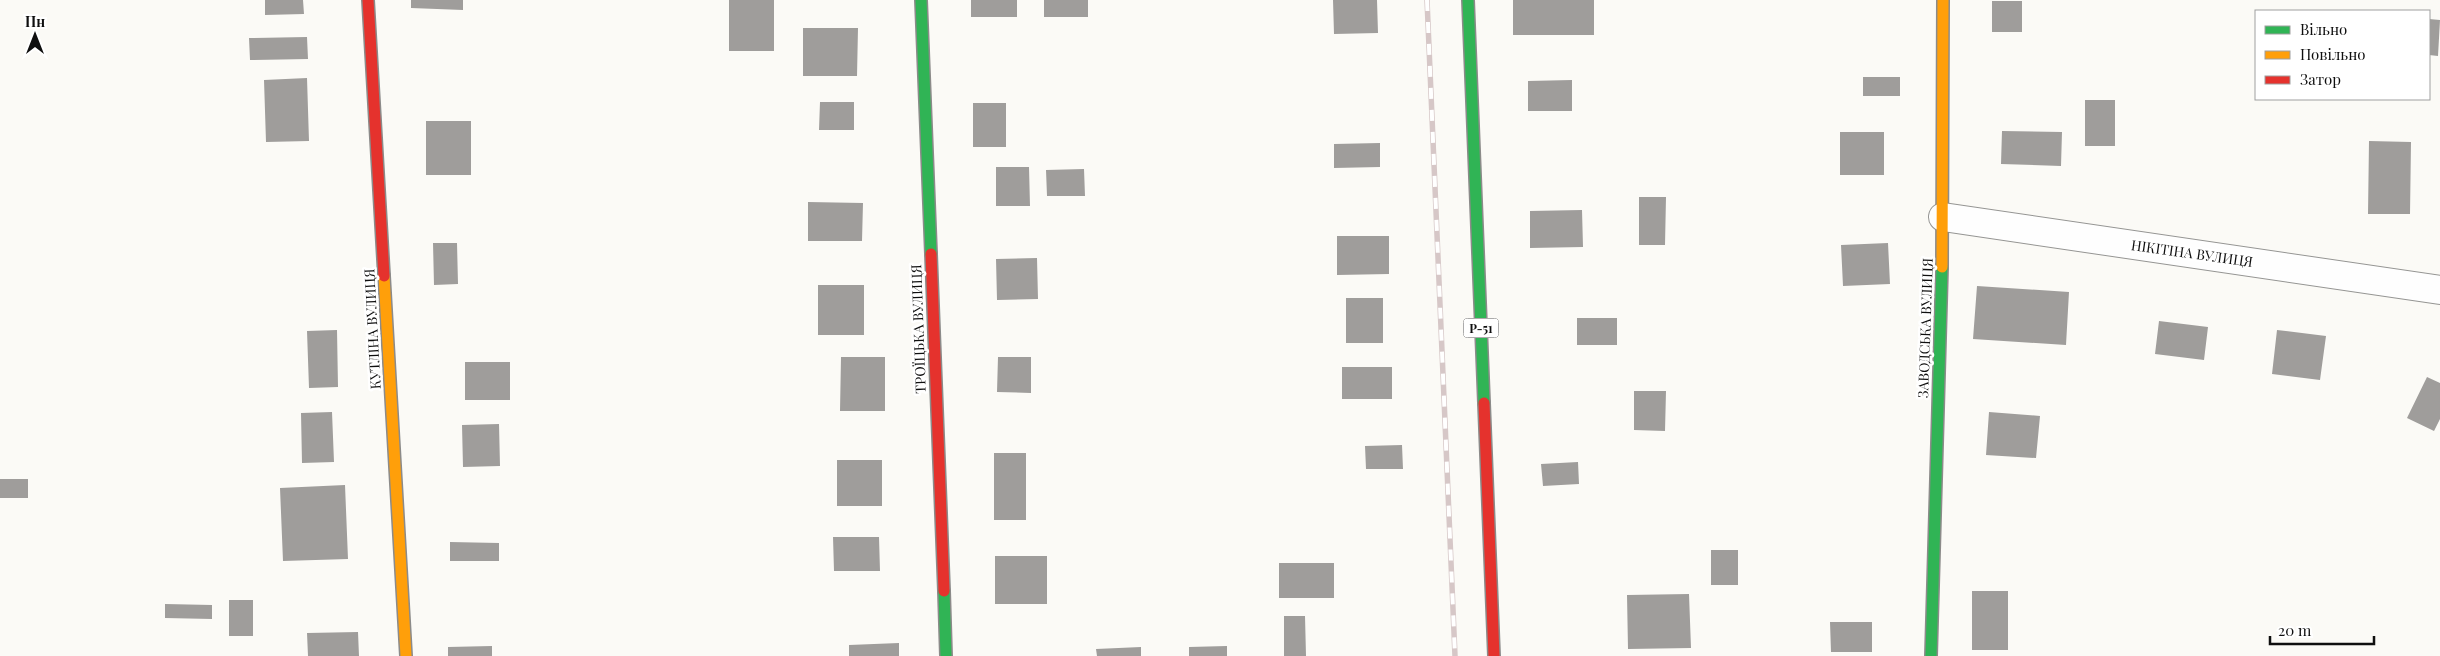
<svg xmlns="http://www.w3.org/2000/svg" width="2440" height="656" font-family="'Playfair Display',serif">
<style>
.building{fill:#9f9d9b}
.lines{fill:none;stroke-linecap:round;stroke-linejoin:round}
.street-casing{stroke:#959593;stroke-width:30}
.fast-casing{stroke:#8c8b8a;stroke-width:14}
.slow-casing{stroke:#8c8b8a;stroke-width:14}
.jam-casing{stroke:#8c8b8a;stroke-width:14}
.street{stroke:#fefefe;stroke-width:28}
.fast{stroke:#30b455;stroke-width:11}
.slow{stroke:#ff9f0a;stroke-width:11}
.jam{stroke:#e5322d;stroke-width:11}
.rail-casing{stroke:#d6c7c7;stroke-width:5.5}
.rail{stroke:#fff;stroke-width:4;stroke-dasharray:11;stroke-linecap:butt}
.labels{text-anchor:middle;dominant-baseline:central;stroke-width:5;stroke-linejoin:round;paint-order:stroke}
.shield{fill:#fff;stroke:#575757;stroke-width:1}
.shield-label{font-size:12px;font-weight:bold;fill:#0f0f0f}
.street-label{font-size:14px;fill:#0f0f0f;stroke:#fff}
</style>
<rect width="100%" height="100%" fill="#fbfaf6"/>
<path class="building" d="M265,0H303L304,14L265,15Z
M411,0H463V10L411,8Z
M729,0H774V51H729Z
M971,0H1017V17H971Z
M1044,0H1088V17H1044Z
M1333,0H1377L1378,33L1334,34Z
M1513,0H1594V35H1513Z
M1992,1H2022V32H1992Z
M2429,19L2440,20L2438,56L2429,55Z
M803,28H858L857,76H803Z
M307,37L308,59L250,60L249,38Z
M1863,77H1900V96H1863Z
M307,78L309,141L266,142L264,80Z
M1572,80V111H1528V81Z
M2085,100H2115V146H2085Z
M820,102H854V130H819Z
M973,103H1006V147H973Z
M426,121H471V175H426Z
M2002,131L2062,132L2061,166L2001,164Z
M1840,132H1884V175H1840Z
M2369,141L2411,142L2410,214H2368Z
M1380,143V167L1334,168V144Z
M996,167H1029L1030,206H996Z
M1084,169L1085,196H1047L1046,170Z
M1639,197H1666L1665,245H1639Z
M808,202L863,203L862,241H808Z
M1582,210L1583,247L1530,248V211Z
M1337,236H1389V274L1337,275Z
M433,243H457L458,284L434,285Z
M1888,243L1890,284L1843,286L1841,245Z
M1037,258L1038,299L997,300L996,259Z
M818,285H864V335H818Z
M1977,286L2069,292L2066,345L1973,339Z
M1346,298H1383V343H1346Z
M1577,318H1617V345H1577Z
M2159,321L2208,327L2204,360L2155,354Z
M337,330L338,387L309,388L307,331Z
M2277,330L2326,336L2320,380L2272,374Z
M841,357H885V411H840Z
M998,357H1031V393L997,392Z
M465,362H510V400H465Z
M1342,367H1392V399H1342Z
M2427,377L2440,383V419L2434,431L2407,418Z
M1634,391H1666L1665,431L1634,430Z
M332,412L334,462L302,463L301,413Z
M1989,412L2040,416L2036,458L1986,455Z
M499,424L500,466L463,467L462,425Z
M1402,445L1403,469H1366L1365,446Z
M994,453H1026V520H994Z
M837,460H882V506H837Z
M1578,462L1579,484L1543,486L1541,464Z
M0,479H28V498H0Z
M345,485L348,559L283,561L280,488Z
M833,537H879L880,571H834Z
M450,542L499,543V561H450Z
M1711,550H1738V585H1711Z
M995,556H1047V604H995Z
M1279,563H1334V598H1279Z
M1972,591H2008V650H1972Z
M1689,594L1691,648L1628,649L1627,595Z
M229,600H253V636H229Z
M165,604L212,605V619L165,618Z
M1284,616H1305L1306,656H1284Z
M1830,622H1872V652H1831Z
M358,632L359,656H308L307,633Z
M899,643V656H849V645Z
M492,646V656H448V647Z
M1227,646V656H1189V647Z
M1141,647V656H1097L1096,649Z"/>
<g class="lines">
<defs>
<path id="street" d="M1943,217L2440,290"/>
<path id="fast" d="M921,0L931,254
M1468,0L1484,403
M944,591L946,656
M1931,656L1942,267"/>
<path id="slow" d="M1942,267L1943,0
M384,276L406,656"/>
<path id="jam" d="M368,0L384,276
M931,254L944,591
M1484,403L1494,656"/>
</defs>
<use href="#street" class="street-casing"/>
<use href="#fast" class="fast-casing"/>
<use href="#slow" class="slow-casing"/>
<use href="#jam" class="jam-casing"/>
<use href="#street" class="street"/>
<use href="#fast" class="fast"/>
<use href="#slow" class="slow"/>
<use href="#jam" class="jam"/>
<defs>
<path id="rail" d="M1427,0L1455,656"/>
</defs>
<use href="#rail" class="rail-casing"/>
<use href="#rail" class="rail"/>
</g>
<g class="labels">
<rect class="shield" x="1463.5" y="318.5" width="35" height="19" rx="4"/>
<g class="shield-label">
<text x="1481" y="328">Р-51</text>
</g>
<g class="street-label">
<text transform="translate(2192 253) rotate(8)">НІКІТІНА ВУЛИЦЯ</text>
<text transform="translate(1925 328) rotate(-88)">ЗАВОДСЬКА ВУЛИЦЯ</text>
<text transform="translate(372 329) rotate(-93)">КУТЛІНА ВУЛИЦЯ</text>
<text transform="translate(918 329) rotate(-92)">ТРОЇЦЬКА ВУЛИЦЯ</text>
</g>
</g>
<rect x="2255" y="10" width="175" height="90" fill="#ffffff" stroke="#9f9f9f"/>
<rect x="2265" y="26" width="25" height="8" fill="#30b455" stroke="#9f9f9f"/>
<text x="2300" y="35" font-size="15" fill="#0f0f0f">Вільно</text>
<rect x="2265" y="51" width="25" height="8" fill="#ff9f0a" stroke="#9f9f9f"/>
<text x="2300" y="60" font-size="15" fill="#0f0f0f">Повільно</text>
<rect x="2265" y="76" width="25" height="8" fill="#e5322d" stroke="#9f9f9f"/>
<text x="2300" y="85" font-size="15" fill="#0f0f0f">Затор</text>
<g transform="translate(35 35)" stroke="#ffffff" stroke-width="4" paint-order="stroke">
<path d="M0-4L9 19L0 12L-9 19Z" fill="#0f0f0f"/>
<text y="-8" font-size="14" font-weight="bold" text-anchor="middle" fill="#0f0f0f">Пн</text>
</g>
<path d="M2270 636v8h104v-8" fill="none" stroke="#0f0f0f" stroke-width="2.5"/>
<text x="2278" y="636" font-size="15" fill="#0f0f0f" stroke="#ffffff" stroke-width="4" paint-order="stroke">20 m</text>
</svg>
